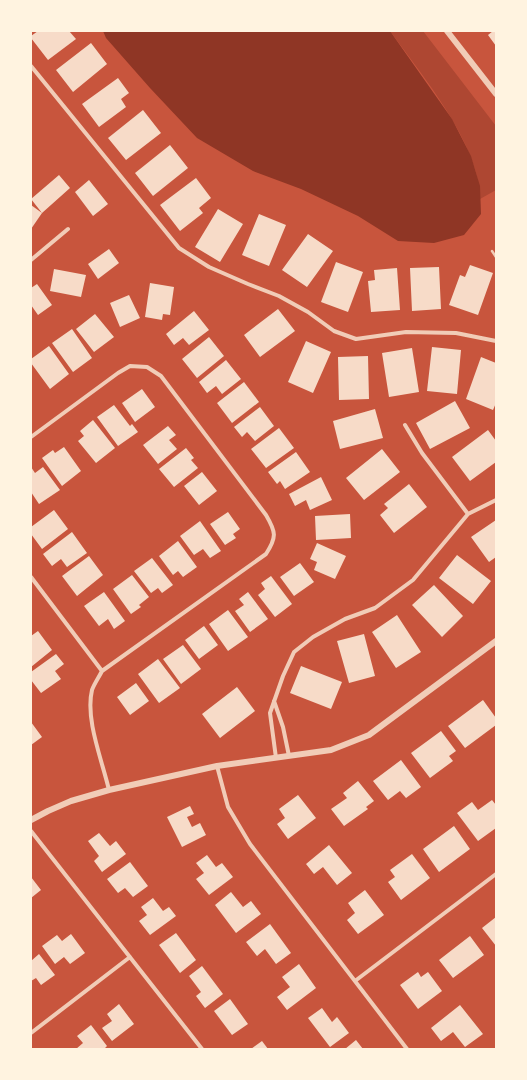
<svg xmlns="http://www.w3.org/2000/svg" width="527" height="1080" font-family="'Zilla Slab',serif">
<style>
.green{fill:#ae4732}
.water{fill:#8f3625}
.building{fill:#f7dbc8}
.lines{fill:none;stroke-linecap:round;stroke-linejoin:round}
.service{stroke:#f1ccb7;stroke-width:2.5}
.minor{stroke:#f1ccb7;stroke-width:4}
.tertiary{stroke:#f1ccb7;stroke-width:6}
</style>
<rect width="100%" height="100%" fill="#c8553d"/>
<path class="green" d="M390,31H423L496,126V190L480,199C480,144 421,74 390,31Z"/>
<path class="water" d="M103,31H390L452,119L471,156L480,186L481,214L464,235L434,243L398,241L358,216L301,189L253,171L197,138L150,88L106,38Z"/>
<path class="building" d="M38,31H69L76,39L48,60L31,38V36Z
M493,31H496V46L488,35Z
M91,43L107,64L73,92L56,70Z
M118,78L129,93L121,99L126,107L99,127L82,104Z
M143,110L161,133L126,160L108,138Z
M170,145L188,168L153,196L135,173Z
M59,175L70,188L42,213L31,199Z
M196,178L211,198L199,208L203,213L180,231L160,205Z
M89,180L108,204L93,216L75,192Z
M31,205L42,213L31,229Z
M218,209L243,224L220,262L195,247Z
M259,214L286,225L269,266L242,255Z
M308,234L333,251L307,287L282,270Z
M109,249L119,263L98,279L88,264Z
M336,262L363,272L348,312L321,302Z
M470,265L493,273L478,315L449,305L460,275L465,277Z
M439,267L441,309L412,311L410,268Z
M397,268L400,310L371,312L368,281L375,280L374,270Z
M54,269L86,275L81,297L50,291Z
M150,283L174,287L170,315L163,314L162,320L145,317Z
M37,284L52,305L38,315L31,305V288Z
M129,295L140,318L120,327L110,303Z
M278,309L295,331L260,357L244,335Z
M194,311L209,330L189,345L183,338L174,345L166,334Z
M95,314L114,337L94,352L76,329Z
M72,329L92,358L73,372L52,343Z
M209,337L224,356L197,378L182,359Z
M306,341L331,352L313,393L288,382Z
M49,346L69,374L50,389L31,363V359Z
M432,347L461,350L457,394L427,391Z
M412,348L419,392L389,397L382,353Z
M368,356L369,399L339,400L338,357Z
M481,357L496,363V403L493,410L466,399Z
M226,360L241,379L222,394L216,386L207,393L199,382Z
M244,382L259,402L232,423L217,403Z
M142,389L155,407L135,422L122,403Z
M455,401L470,428L430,449L416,423Z
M114,405L130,426L132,424L138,432L118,446L97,417Z
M260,407L274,426L255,441L247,432L242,437L234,427Z
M375,409L383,438L340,449L333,421Z
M93,420L115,448L96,463L78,441L84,436L80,431Z
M168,426L176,435L169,440L177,449L158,464L143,445Z
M279,428L294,448L266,468L251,449Z
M488,430L496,441V462L470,481L452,457Z
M64,447L81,471L62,486L42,458L53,450L55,453Z
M186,448L194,458L191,460L198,468L174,487L159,469Z
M382,449L400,472L364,500L346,478Z
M296,452L310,472L285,489L280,481L277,484L268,472Z
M31,467L35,473L43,467L60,490L39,504L31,492Z
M202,472L217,491L199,505L184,486Z
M321,477L332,500L310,510L306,500L295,506L289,494Z
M409,484L427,507L394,533L380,515L388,508L384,504Z
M54,510L68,529L42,549L31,534V527Z
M228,512L240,529L233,534L236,538L225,545L210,524Z
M350,514L351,538L316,540L315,516Z
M496,520V557L489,562L471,537Z
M200,521L221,551L210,558L203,549L194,555L180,536Z
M72,532L87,553L67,567L61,559L52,566L43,554Z
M178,541L197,567L183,577L178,571L173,575L159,556Z
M317,543L346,556L335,579L314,570L317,562L310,559Z
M457,555L491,581L473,604L439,578Z
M89,556L103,575L77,596L62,576Z
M152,558L173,585L162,593L158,588L151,593L134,571Z
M300,563L314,582L294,596L280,577Z
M132,575L149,597L139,605L141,607L131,614L113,589Z
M271,576L292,604L275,617L258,595L265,589L261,583Z
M434,585L463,616L442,637L412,605Z
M104,592L125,621L114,629L108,619L99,626L84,606Z
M248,592L268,619L250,632L235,611L244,605L239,599Z
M228,610L248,637L228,651L209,624Z
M397,615L421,652L396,668L372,632Z
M204,626L218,645L199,659L185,640Z
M38,631L52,650L31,667V636Z
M364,634L375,676L349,683L337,641Z
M183,645L201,669L181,684L163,659Z
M56,654L64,664L55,671L61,679L41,693L31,680V672Z
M158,659L180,688L159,703L138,674Z
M301,666L342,682L331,709L290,693Z
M136,683L149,701L130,715L117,697Z
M237,687L255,711L220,738L202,714Z
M483,700L496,718V725L465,748L448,726Z
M31,722L42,737L31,745Z
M441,731L456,751L449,756L453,761L430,778L411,753Z
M401,760L421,787L406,798L400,791L388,800L373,781Z
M358,781L374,801L366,807L368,809L344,826L331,809L347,798L343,793Z
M298,795L316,818L288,839L277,824L285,818L279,809Z
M492,800L496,805V828L478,841L457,813L472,802L478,810Z
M190,806L194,814L187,817L192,827L200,823L206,835L182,847L167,817Z
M454,826L470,849L439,872L423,849Z
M99,833L110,846L116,841L126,854L102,872L94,861L99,856L88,841Z
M329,845L352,873L337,885L323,867L314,874L306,864Z
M412,854L430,878L401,900L388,882L395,877L390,870Z
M207,855L216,867L222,863L233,877L209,895L196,879L204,873L196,863Z
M130,862L148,886L133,897L125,888L118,893L107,879Z
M31,877L41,890L31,898Z
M365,890L384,915L358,934L347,920L355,913L348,903Z
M231,892L243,907L251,901L261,914L236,933L215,905Z
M153,898L163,911L169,907L176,916L150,935L139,921L147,915L141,907Z
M496,917V946L482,928Z
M270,924L291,953L276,964L265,949L257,956L246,942Z
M176,933L196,960L180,973L159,945Z
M71,934L85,953L70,964L64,957L55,964L42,946L57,935L62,941Z
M470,936L484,955L453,978L439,960Z
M39,954L55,975L41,985L36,978L31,981V961Z
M299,964L316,988L287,1010L277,997L290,987L282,977Z
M202,966L223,994L205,1008L196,996L201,992L189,976Z
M418,972L421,977L428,972L442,991L418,1009L400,985Z
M230,999L248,1024L232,1035L214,1011Z
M119,1004L134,1024L112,1041L102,1028L112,1021L107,1014Z
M460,1005L483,1034L465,1047L453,1032L441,1041L431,1028Z
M322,1008L332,1022L337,1017L349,1033L330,1047L308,1018Z
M91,1025L107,1046L104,1049H76L83,1043L77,1036Z
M356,1040L363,1049H345Z
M262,1041L268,1049H251Z"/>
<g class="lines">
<path class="service" d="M492,251L496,257"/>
<path class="minor" d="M31,66L179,248L209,267L248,284L279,296L308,312L334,331L356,339L406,332L456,333L496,341
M31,260L68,229
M405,425L422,453L468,514
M31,437L118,373L130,366L147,367L161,376L266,515C276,532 277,537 266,554L102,671C99,677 94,684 92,690C85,719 102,760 109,790
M31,577L102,671
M274,701L283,727L289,756
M276,758L270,713L283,676L294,652L313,637L345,619L375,608L413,580L468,514L496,500
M217,766L228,807L250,844L407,1049
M31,831L202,1049
M355,981L496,874
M31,1033L130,957"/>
<path class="tertiary" d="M447,31L496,94
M31,820L48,811L71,801L109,790L217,766L331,750L369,735L496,641"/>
</g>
<rect width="527" height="1080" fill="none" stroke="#fff3e0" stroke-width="64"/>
</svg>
